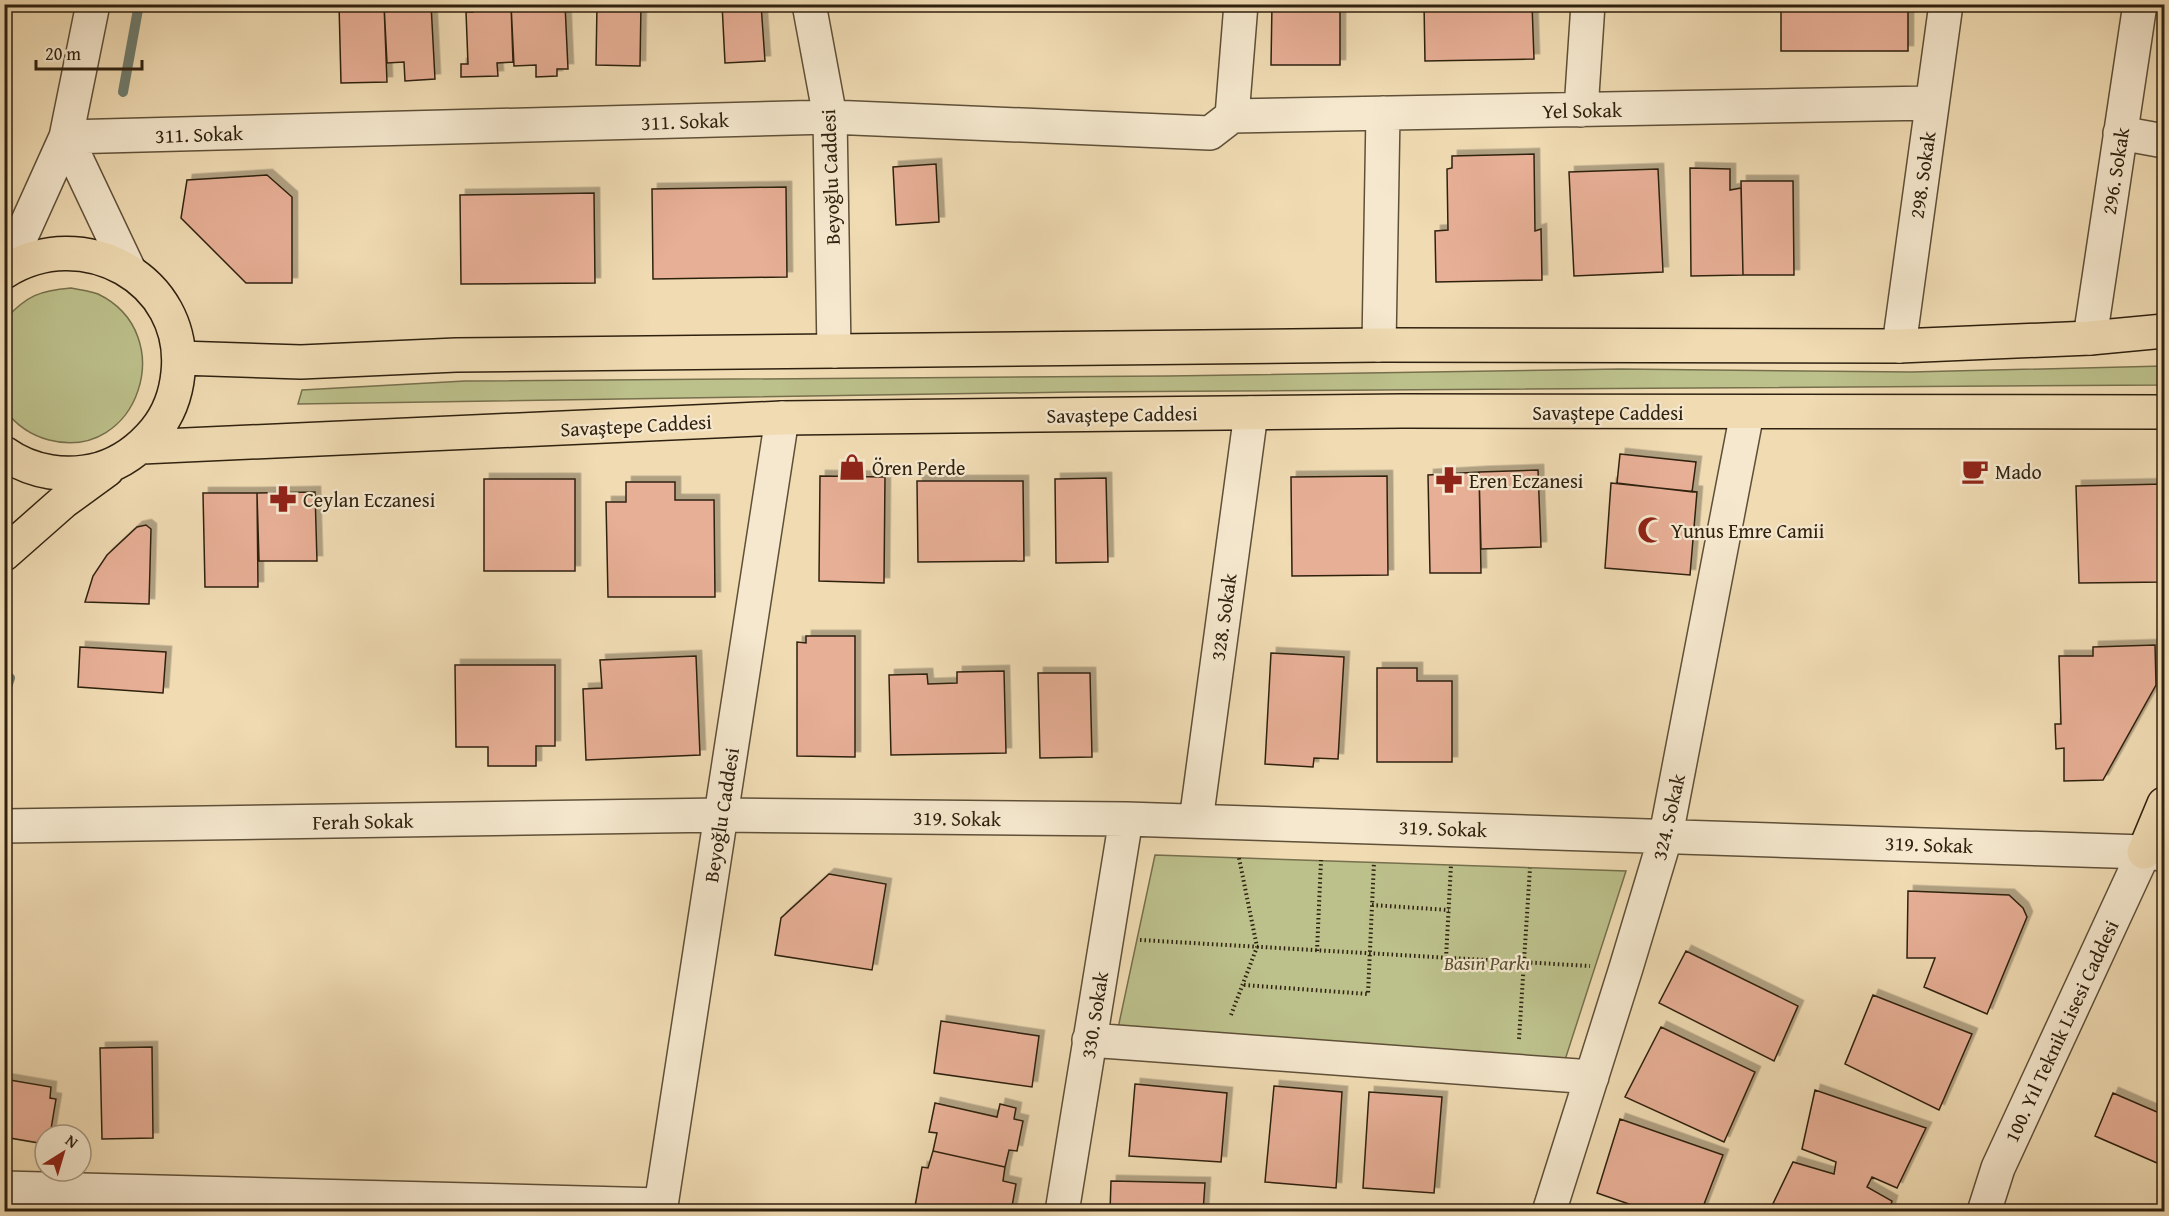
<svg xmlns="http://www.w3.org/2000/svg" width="2169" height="1216" font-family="'Gentium Book Plus',serif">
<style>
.green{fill:#bcc08b;stroke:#76704d;stroke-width:1.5}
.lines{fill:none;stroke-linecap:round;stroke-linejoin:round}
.stream{stroke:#6f7d70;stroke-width:10}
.building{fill:#e7af96;stroke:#2f210f;stroke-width:1.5;filter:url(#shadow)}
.minor-casing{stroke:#5f5038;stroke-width:36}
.major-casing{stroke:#2f210f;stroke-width:36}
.path{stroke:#2f210f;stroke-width:4;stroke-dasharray:1.5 3;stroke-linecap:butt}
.minor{stroke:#f5e8ce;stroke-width:33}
.major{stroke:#f0dbb3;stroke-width:33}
.labels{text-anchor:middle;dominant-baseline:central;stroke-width:4.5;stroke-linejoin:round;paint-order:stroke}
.street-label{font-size:20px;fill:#2f210f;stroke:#f5e8ce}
.poi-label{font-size:20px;fill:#2f210f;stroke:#f5e8ce;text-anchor:start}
.park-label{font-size:20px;font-style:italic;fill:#595134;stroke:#f5e8ce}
</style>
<defs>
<filter id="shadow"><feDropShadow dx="5.5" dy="-5.5" stdDeviation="0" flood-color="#0004"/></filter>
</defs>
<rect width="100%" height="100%" fill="#f0dbb3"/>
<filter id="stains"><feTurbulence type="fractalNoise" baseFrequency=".00333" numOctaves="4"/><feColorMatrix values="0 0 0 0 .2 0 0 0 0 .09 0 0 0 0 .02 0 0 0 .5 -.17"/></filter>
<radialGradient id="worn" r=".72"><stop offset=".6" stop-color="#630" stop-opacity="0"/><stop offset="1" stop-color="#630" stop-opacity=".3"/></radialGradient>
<path class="green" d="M71,288C80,290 90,291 98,294C181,334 138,463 49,440C30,435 16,425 5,410V319C28,295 39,291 71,288Z
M2164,366V385L1074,392L298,404L302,390L465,381L1168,376L1620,369L1911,372Z
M1155,855L1626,871L1564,1063L1117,1033Z"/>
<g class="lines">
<path class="stream" d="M123,92L139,4
M4,696L10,678"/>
</g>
<path class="building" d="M240,4H270L269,11Z
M339,4H384L387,82L341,83Z
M384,4H431L435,79L405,81L404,62L387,63Z
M473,4H511L513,62L497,63L498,76L461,77V64H468L466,12H473Z
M511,4H565L568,69H557V76L536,77V65L514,66Z
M597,4H641L640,66L596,65Z
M722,4H761L765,61L725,63Z
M1272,4H1340V65H1271Z
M1424,4H1532L1534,59L1425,61Z
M1781,4H1908V51H1781Z
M1534,154L1535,231L1541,229L1542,280L1436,282L1435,231L1448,230L1447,169L1452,168V156Z
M936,164L939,222L896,225L893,167Z
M1690,168L1730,169V190L1741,188L1743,275L1691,276Z
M1658,169L1663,272L1574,276L1569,172Z
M267,175L292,197V283H246L181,218L187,180Z
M1741,181H1793L1794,275H1743Z
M786,187L787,277L653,279L652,189Z
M594,193L595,283L461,284L460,195Z
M1620,454L1696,462L1692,492L1617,483Z
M1538,470L1541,547L1481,549L1479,472Z
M1479,472L1481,573H1430L1428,475Z
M820,476L885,477L884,583L819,581Z
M1387,476L1388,575L1292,576L1291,477Z
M1106,478L1108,562L1056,563L1055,479Z
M484,479H575V571H484Z
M917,481H1023L1024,561L918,562Z
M626,482H675V500H714L715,597H608L606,502H626Z
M1611,483L1697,492L1690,575L1605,568Z
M2164,484V582L2079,583L2076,486Z
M315,492L317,561H259L257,493Z
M203,493H257L258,587H205Z
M146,525L151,529L149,604L85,602L93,576L107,555L137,527Z
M806,636H855V757L797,756V642L806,643Z
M2155,645L2156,685L2103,780L2064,781V748L2056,749L2055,724H2061L2059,656H2093V647Z
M80,647L166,652L163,693L78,687Z
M1271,653L1344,657L1338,759L1314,758L1313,767L1265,764Z
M696,656L700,755L586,760L583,689L602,688L600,660Z
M455,665H555V746H536V766H488V747H456Z
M1377,668H1417V681H1452V762H1377Z
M1004,671L1006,753L891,755L889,675L927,674L928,684L957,683V672Z
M1038,673H1090L1092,757L1040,758Z
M829,874L886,884L872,970L775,955L781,918Z
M1908,891L2009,895L2023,908L2027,917L1987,1014L1924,987L1935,958H1907Z
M1686,951L1798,1006L1774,1061L1659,1003Z
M1873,995L1972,1034L1939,1110L1845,1064Z
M941,1021L1039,1036L1032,1087L934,1073Z
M1661,1027L1755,1072L1724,1142L1625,1097Z
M152,1047L153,1138L102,1139L100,1048Z
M4,1079L51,1087L50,1098L56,1099L50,1135H45V1144L4,1137Z
M1135,1084L1227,1093L1221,1162L1129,1156Z
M1274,1086L1342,1092L1336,1188L1265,1182Z
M1815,1090L1926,1128L1897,1188L1872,1177L1867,1187L1892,1201L1889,1212H1769L1793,1162L1834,1174L1836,1162L1802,1149Z
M1369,1092L1442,1097L1434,1193L1363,1188Z
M2113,1093L2164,1115V1166L2095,1136Z
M935,1103L997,1117L1000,1104L1016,1108L1014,1119L1023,1121L1017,1151L1009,1150L1005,1167L933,1151L937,1133L929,1132Z
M1620,1119L1723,1155L1701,1212H1652L1597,1193Z
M933,1151L1005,1167L1003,1181L1016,1184L1011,1212H914L922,1167L928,1168Z
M1111,1181L1205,1183L1203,1212H1110Z"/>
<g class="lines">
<defs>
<path id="minor" d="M809,4L830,117L834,351
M1581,110L1588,4
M1232,116L1932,103
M1232,116L1241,4
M2120,133L2164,141
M66,137L830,117L1210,133L1232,116
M66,137L129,270
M6,270L66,137L93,4
M2090,338L2140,4
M1379,345L1383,113
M1899,346L1946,4
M1196,821L1251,413
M4,826L721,815L1126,819L2144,852L2164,854
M1089,1040L1592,1077
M4,1188L661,1205
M660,1212L782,418
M1062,1212L1126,819
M1549,1212L1626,968L1666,835L1747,413
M1984,1212L1998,1168L2144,852"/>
<path id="major" d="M4,272C82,222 188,279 178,373C176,394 169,414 155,431C140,449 123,462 100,469C67,478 32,473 4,453
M180,358L301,362L456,355L834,351L1379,345L1899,346L2090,338L2164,331
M142,447L782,418L1402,411L2164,412
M4,554L63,502L107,470
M2144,852L2164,804"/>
</defs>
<use href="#minor" class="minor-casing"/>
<use href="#major" class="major-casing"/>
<path class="path" d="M1372,905L1449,910
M1140,940L1590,966
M1317,951L1321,860
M1446,958L1451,865
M1244,985L1368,994L1374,862
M1231,1015L1257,947L1239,858
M1519,1039L1530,868"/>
<use href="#minor" class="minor"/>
<use href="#major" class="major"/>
</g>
<defs>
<symbol id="shop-bare" viewBox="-9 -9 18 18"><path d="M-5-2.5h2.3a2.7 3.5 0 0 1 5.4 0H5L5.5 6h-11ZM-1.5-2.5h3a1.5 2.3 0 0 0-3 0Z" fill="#8f2418" stroke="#f5e8ce" stroke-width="2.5" paint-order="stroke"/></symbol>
<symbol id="cafe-bare" viewBox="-9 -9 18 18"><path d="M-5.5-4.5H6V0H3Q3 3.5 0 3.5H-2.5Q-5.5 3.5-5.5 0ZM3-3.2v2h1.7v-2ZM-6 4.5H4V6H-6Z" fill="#8f2418" stroke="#f5e8ce" stroke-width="2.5" paint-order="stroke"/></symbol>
<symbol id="pharmacy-bare" viewBox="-9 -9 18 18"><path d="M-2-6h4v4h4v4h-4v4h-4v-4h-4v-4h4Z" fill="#8f2418" stroke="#f5e8ce" stroke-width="2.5" paint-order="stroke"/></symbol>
<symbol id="mosque-bare" viewBox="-9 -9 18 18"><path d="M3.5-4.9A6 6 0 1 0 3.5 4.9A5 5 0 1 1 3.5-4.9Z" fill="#8f2418" stroke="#f5e8ce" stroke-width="2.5" paint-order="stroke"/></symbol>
</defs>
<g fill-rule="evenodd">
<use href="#shop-bare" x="833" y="448" width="38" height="38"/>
<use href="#cafe-bare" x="1956" y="452" width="38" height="38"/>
<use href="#pharmacy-bare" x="1430" y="461" width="38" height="38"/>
<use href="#pharmacy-bare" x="264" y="480" width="38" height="38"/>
<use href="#mosque-bare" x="1632" y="511" width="38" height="38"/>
</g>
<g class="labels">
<g class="street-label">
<text transform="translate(1582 110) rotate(-1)">Yel Sokak</text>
<text transform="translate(685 121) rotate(-2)">311. Sokak</text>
<text transform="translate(199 134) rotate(-2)">311. Sokak</text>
<text transform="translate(2115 171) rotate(-81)">296. Sokak</text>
<text transform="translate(1922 175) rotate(-82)">298. Sokak</text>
<text transform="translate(830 177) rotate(-92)">Beyoğlu Caddesi</text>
<text x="1608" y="412">Savaştepe Caddesi</text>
<text transform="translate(1122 414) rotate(-1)">Savaştepe Caddesi</text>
<text transform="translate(636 425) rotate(-3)">Savaştepe Caddesi</text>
<text transform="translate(1223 617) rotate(-82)">328. Sokak</text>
<text transform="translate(721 815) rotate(-81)">Beyoğlu Caddesi</text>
<text transform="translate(1668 817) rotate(-77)">324. Sokak</text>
<text transform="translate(957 818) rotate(1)">319. Sokak</text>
<text transform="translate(363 821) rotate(-1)">Ferah Sokak</text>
<text transform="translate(1443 828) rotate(2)">319. Sokak</text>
<text transform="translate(1929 844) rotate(2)">319. Sokak</text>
<text transform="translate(1094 1015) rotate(-81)">330. Sokak</text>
<text transform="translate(2061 1031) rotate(-65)">100. Yıl Teknik Lisesi Caddesi</text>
</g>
<g class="poi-label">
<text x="872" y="467">Ören Perde</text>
<text x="1995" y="471">Mado</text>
<text x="1469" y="480">Eren Eczanesi</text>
<text x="303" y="499">Ceylan Eczanesi</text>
<text x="1671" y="530">Yunus Emre Camii</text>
</g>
<g class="park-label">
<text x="1487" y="962">Basın Parkı</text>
</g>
</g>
<rect width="2169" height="1216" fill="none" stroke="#f0dbb3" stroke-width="24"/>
<rect x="6" y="6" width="2157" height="1204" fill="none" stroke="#2f210f" stroke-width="3"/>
<rect x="12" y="12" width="2145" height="1192" fill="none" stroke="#2f210f" stroke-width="1.5"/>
<g transform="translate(63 1153) rotate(37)"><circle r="28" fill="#f5e8ce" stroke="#a69882" stroke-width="1.5"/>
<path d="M0-4.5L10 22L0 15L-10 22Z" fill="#8f2418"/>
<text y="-9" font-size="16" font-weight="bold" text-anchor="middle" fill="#2f210f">N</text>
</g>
<path d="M36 60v9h106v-9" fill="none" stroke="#2f210f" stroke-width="3"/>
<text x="45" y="60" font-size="18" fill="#2f210f" stroke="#f5e8ce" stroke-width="4.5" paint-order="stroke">20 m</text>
<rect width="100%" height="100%" filter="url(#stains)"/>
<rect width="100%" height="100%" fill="url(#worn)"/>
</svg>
